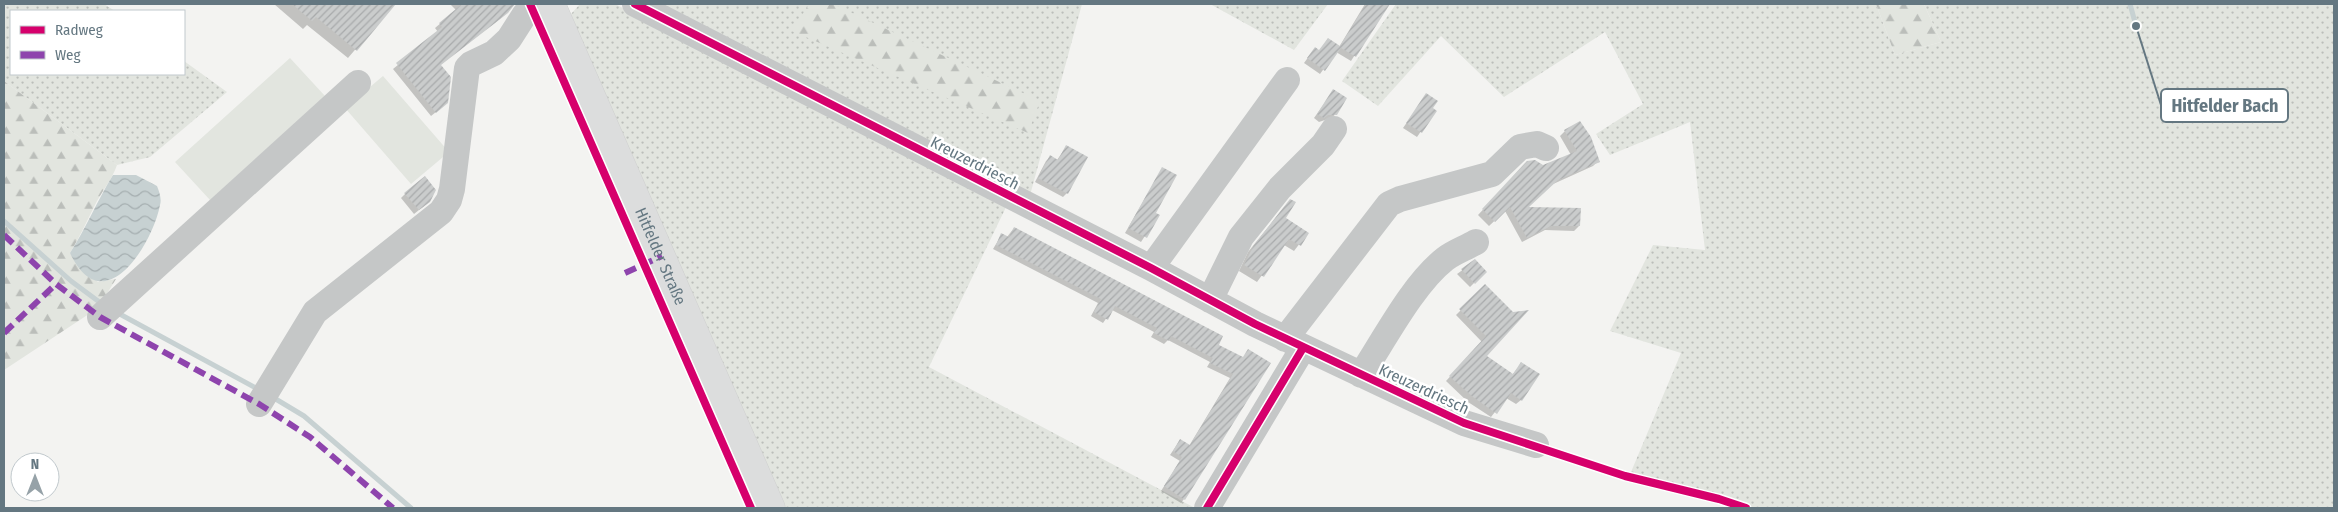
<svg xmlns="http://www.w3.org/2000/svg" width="2338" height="512" font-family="'Fira Sans Condensed',sans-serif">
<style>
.grass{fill:url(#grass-dots)}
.forest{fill:url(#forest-firs)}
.green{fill:#e2e5df}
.water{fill:url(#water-waves)}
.shadow{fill:#0003}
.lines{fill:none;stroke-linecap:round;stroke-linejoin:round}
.stream{stroke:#c7d1d2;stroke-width:5}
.building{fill:url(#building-hatch)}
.major-casing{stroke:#cfd0cf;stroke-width:29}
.minor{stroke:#c5c7c7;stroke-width:26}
.major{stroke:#dcdddd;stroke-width:28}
.quiet{stroke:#8e44ad;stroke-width:6;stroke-dasharray:12 6;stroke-linecap:butt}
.cycleway-casing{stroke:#fff;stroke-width:11}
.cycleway{stroke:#d6006c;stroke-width:8}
.labels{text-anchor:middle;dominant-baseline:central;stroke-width:5;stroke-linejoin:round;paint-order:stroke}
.street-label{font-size:16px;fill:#647781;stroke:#fff}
.leader{fill:none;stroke:#647781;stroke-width:2}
.callout-dot{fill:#647781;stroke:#fff;stroke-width:2}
.callout{fill:#fff;stroke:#647781;stroke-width:2}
.callout-label{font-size:18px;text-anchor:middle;font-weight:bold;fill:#647781}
</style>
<defs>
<pattern id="grass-dots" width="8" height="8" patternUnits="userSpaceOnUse" patternTransform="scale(1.25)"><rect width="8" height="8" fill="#e2e5df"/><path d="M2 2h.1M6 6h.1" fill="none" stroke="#bbbeba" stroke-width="1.8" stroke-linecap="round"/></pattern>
<pattern id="forest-firs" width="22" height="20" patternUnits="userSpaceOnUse" patternTransform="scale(1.25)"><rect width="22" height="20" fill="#e2e5df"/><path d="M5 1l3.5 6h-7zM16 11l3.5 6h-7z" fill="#bbbeba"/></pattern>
<pattern id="water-waves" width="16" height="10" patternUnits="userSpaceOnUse" patternTransform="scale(1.25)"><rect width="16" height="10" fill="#c7d1d2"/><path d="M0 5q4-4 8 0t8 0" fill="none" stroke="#a5aeb0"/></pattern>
<pattern id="building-hatch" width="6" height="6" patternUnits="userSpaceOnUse" patternTransform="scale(1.25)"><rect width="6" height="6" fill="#cacccc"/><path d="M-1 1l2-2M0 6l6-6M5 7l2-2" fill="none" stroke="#a8aaab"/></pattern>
</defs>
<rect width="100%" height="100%" fill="#f3f3f1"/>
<path class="grass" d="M4,4H104L115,11H11V74H184V61L227,92L150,157L117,165L4,81Z
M580,4H615L1008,203L929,367L1195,508H785L582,45L571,14Z
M645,4H1082L1029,199Z
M1210,4H1328L1294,50Z
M1396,4H1876L1895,55L1941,42L1924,4H2334V508H1752L1742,501L1631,472L1681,353L1610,331L1653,245L1705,250L1690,122L1610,155L1596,134L1643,104L1605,32L1504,97L1441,36L1378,106L1342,81Z"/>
<path class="forest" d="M809,4H833L1040,101L1028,133L792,31Z
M1876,4H1924L1941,42L1895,55Z
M4,81L117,165C112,180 101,192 94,207C86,223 79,238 70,253L98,282L116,279L98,308L4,370Z"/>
<path class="green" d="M290,58L325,96L210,200L175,162Z
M383,76L449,152L411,184L345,108Z"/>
<path class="water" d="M113,175H136L157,186C159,191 162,199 160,205C152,246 103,323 70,253C86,228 97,201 113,175Z"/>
<path class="shadow" d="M274,4H394L348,58L307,25L303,29Z
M450,4H515L502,17L440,65L441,108L431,116L393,69L438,32L435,28L456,10Z
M1365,4H1379L1385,8L1351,61L1336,52L1320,74L1304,63L1315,48L1319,51L1328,39L1339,47Z
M1333,91L1336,114L1331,118L1319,122L1314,118Z
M1426,95L1431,108L1435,111L1417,137L1403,128Z
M1565,131L1598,161L1593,166L1551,185L1527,208L1579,226L1574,231L1545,230L1522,242L1505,211L1489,226L1478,215L1528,162L1543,166L1571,155L1560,136Z
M1066,147L1067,193L1063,197L1035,182L1046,161L1050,157L1057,160Z
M1162,169L1154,214L1158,216L1141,242L1125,233Z
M405,194L424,206L414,214L401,198Z
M1285,206L1284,218L1307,234L1294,251L1284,245L1257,282L1239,271L1248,252Z
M1014,228L1217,346L1242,358L1184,499L1181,503L1161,491L1180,461L1170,455L1180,440L1189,446L1230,378L1207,367L1210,362L1168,340L1164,344L1151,337L1154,332L1112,310L1103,323L1091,316L1098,303L993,249L1002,234L1007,237Z
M1475,261L1485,272L1470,287L1457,274Z
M1485,286L1512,314L1485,356L1512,375L1521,364V400L1516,404L1506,398L1491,417L1468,402L1446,381L1482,342L1456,315Z"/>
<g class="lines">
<path class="stream" d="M2130,4L2136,26
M4,221L71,281L102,304
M116,312L256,388
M274,398L304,416L411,508"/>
</g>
<path class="building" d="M292,4H396L357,51L316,17L312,21Z
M462,4H515L508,13L441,65L451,77L448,103L436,113L396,63L442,27L439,23Z
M1366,4H1390L1356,57L1341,48L1325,71L1307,58L1315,47L1319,50L1328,38L1340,46Z
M1333,89L1347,98L1337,115H1328L1324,118L1317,114Z
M1426,93L1438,101L1433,108L1437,111L1422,133L1406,123Z
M1580,121L1591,137L1600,162L1558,180L1529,207L1581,208L1580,226H1551L1527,238L1510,207L1495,222L1482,209L1527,161L1535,160L1543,165L1577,151L1564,130Z
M1066,145L1088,157L1068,194L1038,178L1050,155L1058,160Z
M1162,167L1177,175L1156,213L1160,215L1147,238L1128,228Z
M425,176L436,190L430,202L419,210L404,193Z
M1290,199L1296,202L1286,218L1309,233L1301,246L1289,239L1264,277L1244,265L1254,245Z
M1014,227L1223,336L1219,345L1243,357L1248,349L1271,363L1185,500L1164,486L1182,457L1173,451L1180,439L1190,445L1233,374L1210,363L1213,358L1171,336L1169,341L1154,333L1157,328L1115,306L1108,320L1094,312L1101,299L996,245L1001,233L1009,237Z
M1475,259L1487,272L1475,284L1461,269Z
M1485,284L1513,312L1529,310L1487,356L1513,374L1521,362L1540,374L1522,401L1511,393L1497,414L1473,397L1449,376L1486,336L1459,309Z"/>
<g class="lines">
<defs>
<g id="major">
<path id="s1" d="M551,4L771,508"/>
</g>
</defs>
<use href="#major" class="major-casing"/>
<path class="minor" d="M635,4L1151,268L1255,324L1464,423L1536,445
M1151,268L1287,80
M1210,300L1241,237L1280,188L1323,145L1334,129
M100,317L358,83
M1285,339L1389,204L1400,199L1492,174L1520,147L1537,144L1546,148
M1361,375C1384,340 1413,284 1445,259C1454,252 1466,248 1476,242
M259,404L315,312L441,212L449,200L452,189L467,68L471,64L494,53L509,39L525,14L543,4
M1207,508L1303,348"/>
<use href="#major" class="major"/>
<path class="quiet" d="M4,235L56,284L100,317L259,404L310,437L393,508
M625,273L662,256
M4,333L56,284"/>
<defs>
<path id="cycleway" d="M530,4L751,508
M635,4L1151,268L1255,324L1464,423L1625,476L1719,499L1746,508
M1207,508L1303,348"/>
</defs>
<use href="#cycleway" class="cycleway-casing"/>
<use href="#cycleway" class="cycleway"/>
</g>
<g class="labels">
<g class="street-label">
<text transform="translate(975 163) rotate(27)">Kreuzerdriesch</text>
<text stroke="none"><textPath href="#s1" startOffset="275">Hitfelder Straße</textPath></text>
<text transform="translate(1424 389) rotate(25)">Kreuzerdriesch</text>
</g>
</g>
<path class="leader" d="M2136 26L2161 105"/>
<circle class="callout-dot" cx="2136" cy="26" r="5"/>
<rect class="callout" x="2161" y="89" width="127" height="33" rx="5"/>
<g class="callout-label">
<text x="2225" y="112">Hitfelder Bach</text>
</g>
<rect width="2338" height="512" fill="none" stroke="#647781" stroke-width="10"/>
<rect x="10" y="10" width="175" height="65" fill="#ffffff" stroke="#c1c9cd"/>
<rect x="20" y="26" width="25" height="8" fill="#d6006c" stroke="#c1c9cd"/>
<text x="55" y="35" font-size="15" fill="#647781">Radweg</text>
<rect x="20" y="51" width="25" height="8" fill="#8e44ad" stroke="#c1c9cd"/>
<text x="55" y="60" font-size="15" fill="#647781">Weg</text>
<g transform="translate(35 477)"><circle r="24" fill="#ffffff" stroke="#c1c9cd"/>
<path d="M0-4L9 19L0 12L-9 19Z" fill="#96a2a8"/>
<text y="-8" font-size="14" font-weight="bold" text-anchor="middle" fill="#647781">N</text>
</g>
</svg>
